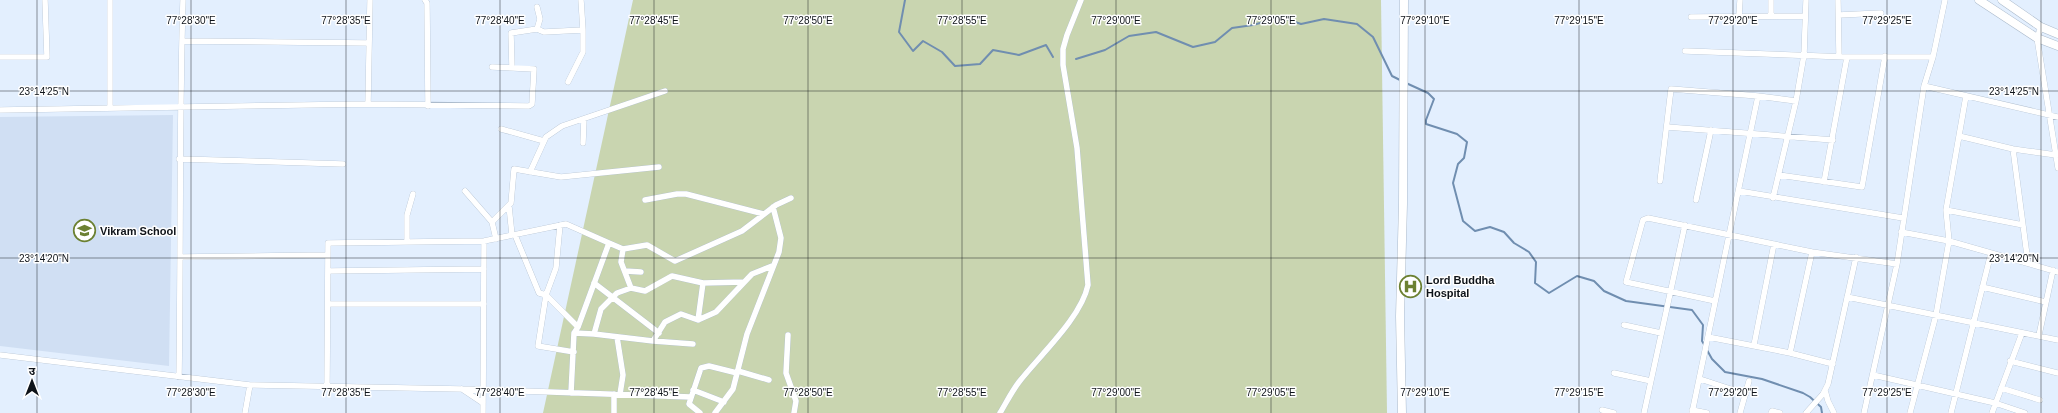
<svg xmlns="http://www.w3.org/2000/svg" width="2058" height="413" font-family="Arial,'Noto Sans Devanagari',sans-serif">
<style>
.built{fill:#d0dff3}
.green{fill:#c9d5b0}
.lines{fill:none;stroke-linecap:round;stroke-linejoin:round}
.stream{stroke:#708eb0;stroke-width:2}
.street-casing{stroke:#acbbcc;stroke-width:6}
.secondary-casing{stroke:#acbbcc;stroke-width:9}
.street{stroke:#fff;stroke-width:5.5}
.secondary{stroke:#fff;stroke-width:8}
.ticks{fill:none;stroke:#0e1319;stroke-width:1;stroke-opacity:0.45}
.labels{text-anchor:middle;dominant-baseline:central;stroke-width:3;stroke-linejoin:round;paint-order:stroke}
.poi-label{font-size:11px;font-weight:bold;fill:#0e1319;stroke:#fff;text-anchor:start}
.ticks-label{font-size:10px;text-anchor:middle;fill:#0e1319;stroke:#fff;stroke-width:3;stroke-linejoin:round;paint-order:stroke}
</style>
<rect width="100%" height="100%" fill="#e3effe"/>
<path class="built" d="M173,115L169,366L0,346V117Z"/>
<path class="green" d="M633,0H1381L1387,413H543Z"/>
<g class="lines">
<path class="stream" d="M905,0L899,32L913,51L923,41L942,52L955,66L980,64L993,50L1019,55L1046,45L1053,57
M1076,59L1105,50L1129,36L1156,32L1193,47L1215,42L1232,28L1253,25L1281,17L1301,24L1324,19L1357,24L1373,37L1392,76L1400,80
M1406,83L1428,93L1434,99L1426,120V124L1457,134L1467,142L1464,158L1458,164L1453,183L1463,221L1475,231L1490,227L1504,232L1514,243L1529,252L1536,262L1535,283L1549,293L1577,276L1594,281L1604,291L1626,301L1692,310L1703,325L1702,341L1705,346
M1707,350L1712,359L1725,372L1762,379L1803,393L1810,397L1821,407L1822,413"/>
<defs>
<path id="street" d="M110,0V108
M425,0L427,3L428,106
M581,0L583,30
M1838,0L1839,56
M537,7L540,19L537,29
M1771,15V0
M1839,15L1881,13
M1739,16L1740,0
M1691,17L1805,16
M2041,27L2037,38L2058,168
M182,41L369,43
M1685,51L1847,57H1933
M0,57H47L45,0
M512,68L511,33L537,29L544,32L583,30V52L568,82
M1924,86L2058,117
M368,104L370,0
M0,110L368,104L529,106L532,104L534,69L492,67
M1667,127L1833,140
M501,129L544,141
M1959,136L2013,149L2056,155
M583,143L584,119
M2013,149L2028,263
M179,159L343,164
M530,172L546,137L562,126L665,91
M1779,175L1862,187L1885,56
M1660,181L1671,89L1758,96L1796,101
M1824,182L1847,57
M465,191L492,222L496,239
M1739,191L1903,218
M1773,198L1796,101L1804,55L1806,0
M645,200L677,194H686L764,214
M1696,200L1711,130
M509,206L512,235
M1946,210L2023,225
M492,222L511,203L514,169L561,177L659,167
M560,225L556,268L546,295L538,346L574,352
M1901,232L1949,241L2058,272
M515,235L539,293L546,295L578,327
M407,242V215L413,194
M609,243L623,249
M181,257L328,255
M328,271L484,269
M625,271L641,272
M594,283L659,333
M1982,287L2046,302
M631,288L621,262L623,249L647,245L675,261L742,231L776,205L791,198
M1847,297L2058,340
M1715,301L1626,282L1643,220L1648,218L1812,252L1897,264
M328,304H484
M698,320L716,312L752,274L772,266
M1624,325L1661,333
M574,333L594,334L653,341L665,322L681,314L698,320L703,283
M594,334L601,309L617,293L631,288L645,291L672,276L703,283L744,282
M788,335L786,373L796,401L794,413
M2039,335L2053,270
M617,337L623,375L620,394
M1708,337L1790,353L1833,364
M653,341L693,344
M1754,345L1774,244
M1790,353L1812,252
M0,355L250,385L462,389L691,397
M2010,361L2058,373
M738,371L769,380
M1614,373L1651,381
M1873,375L1995,403L2025,413
M179,377C181,251 179,126 183,0
M1700,379L1746,394
M327,387L328,243L484,241L566,224L609,243L578,327L574,333L571,393
M2001,388L2040,400
M462,389L483,403
M693,390L724,402
M1825,390L1828,401L1834,413
M614,394V413
M1602,410L1614,413
M1692,410L1707,413
M245,413L250,385
M483,413L484,241
M700,413L689,404L701,368L709,366L737,373
M715,413L733,389L747,334L779,252L781,238L773,207
M1000,413C1006,403 1012,391 1019,382C1040,355 1081,318 1088,285L1077,148L1063,65V49L1067,35L1081,0
M1644,413L1685,225
M1692,413L1758,96
M1740,413L1749,381
M1771,413L1772,411L1780,413
M1806,413L1823,394L1828,384L1856,257
M1864,413L1897,264L1924,86L1933,57L1945,0
M1910,413L1936,315L1949,241L1946,210L1966,96
M1951,413L1991,253
M1992,413L2022,333"/>
<path id="secondary" d="M1979,0L2037,38L2058,46
M2002,0L2041,27L2058,34
M1402,413L1400,316L1403,204L1404,0"/>
</defs>
<use href="#street" class="street-casing"/>
<use href="#secondary" class="secondary-casing"/>
<use href="#street" class="street"/>
<use href="#secondary" class="secondary"/>
</g>
<path class="ticks" d="M37,0V413M191,0V413M346,0V413M500,0V413M654,0V413M808,0V413M962,0V413M1116,0V413M1271,0V413M1425,0V413M1579,0V413M1733,0V413M1887,0V413M2041,0V413M0,91H2058M0,258H2058"/>
<defs>
<symbol id="school-ring" viewBox="-11 -11 22 22"><circle r="9.5" fill="#fff" stroke="#6c8132" stroke-width="1.5"/><path d="M0-5L7-2L0 1L-7-2ZM-4 1L0 2.5L4 1V4Q0 6-4 4Z" fill="#6c8132"/></symbol>
<symbol id="hospital-ring" viewBox="-11 -11 22 22"><circle r="9.5" fill="#fff" stroke="#6c8132" stroke-width="1.5"/><path d="M-5-5h3v3.5h4V-5h3V5h-3V1.5h-4V5h-3Z" fill="#6c8132"/></symbol>
</defs>
<g fill-rule="evenodd">
<use href="#school-ring" x="72" y="218" width="25" height="25"/>
<use href="#hospital-ring" x="1398" y="274" width="25" height="25"/>
</g>
<g class="labels">
<g class="poi-label">
<text x="100" y="231">Vikram School</text>
<text x="1426" y="280">Lord Buddha<tspan x="1426" dy="13">Hospital</tspan></text>
</g>
</g>
<g class="ticks-label">
<text x="191" y="24">77°28'30"E</text>
<text x="346" y="24">77°28'35"E</text>
<text x="500" y="24">77°28'40"E</text>
<text x="654" y="24">77°28'45"E</text>
<text x="808" y="24">77°28'50"E</text>
<text x="962" y="24">77°28'55"E</text>
<text x="1116" y="24">77°29'00"E</text>
<text x="1271" y="24">77°29'05"E</text>
<text x="1425" y="24">77°29'10"E</text>
<text x="1579" y="24">77°29'15"E</text>
<text x="1733" y="24">77°29'20"E</text>
<text x="1887" y="24">77°29'25"E</text>
<text x="44" y="95">23°14'25"N</text>
<text x="2014" y="95">23°14'25"N</text>
<text x="44" y="262">23°14'20"N</text>
<text x="2014" y="262">23°14'20"N</text>
<text x="191" y="396">77°28'30"E</text>
<text x="346" y="396">77°28'35"E</text>
<text x="500" y="396">77°28'40"E</text>
<text x="654" y="396">77°28'45"E</text>
<text x="808" y="396">77°28'50"E</text>
<text x="962" y="396">77°28'55"E</text>
<text x="1116" y="396">77°29'00"E</text>
<text x="1271" y="396">77°29'05"E</text>
<text x="1425" y="396">77°29'10"E</text>
<text x="1579" y="396">77°29'15"E</text>
<text x="1733" y="396">77°29'20"E</text>
<text x="1887" y="396">77°29'25"E</text>
</g>
<g transform="translate(32 381)" stroke="#ffffff" stroke-width="3" paint-order="stroke">
<path d="M0-3L7 15L0 10L-7 15Z" fill="#0e1319"/>
<text y="-6" font-size="11" font-weight="bold" text-anchor="middle" fill="#0e1319">उ</text>
</g>
</svg>
